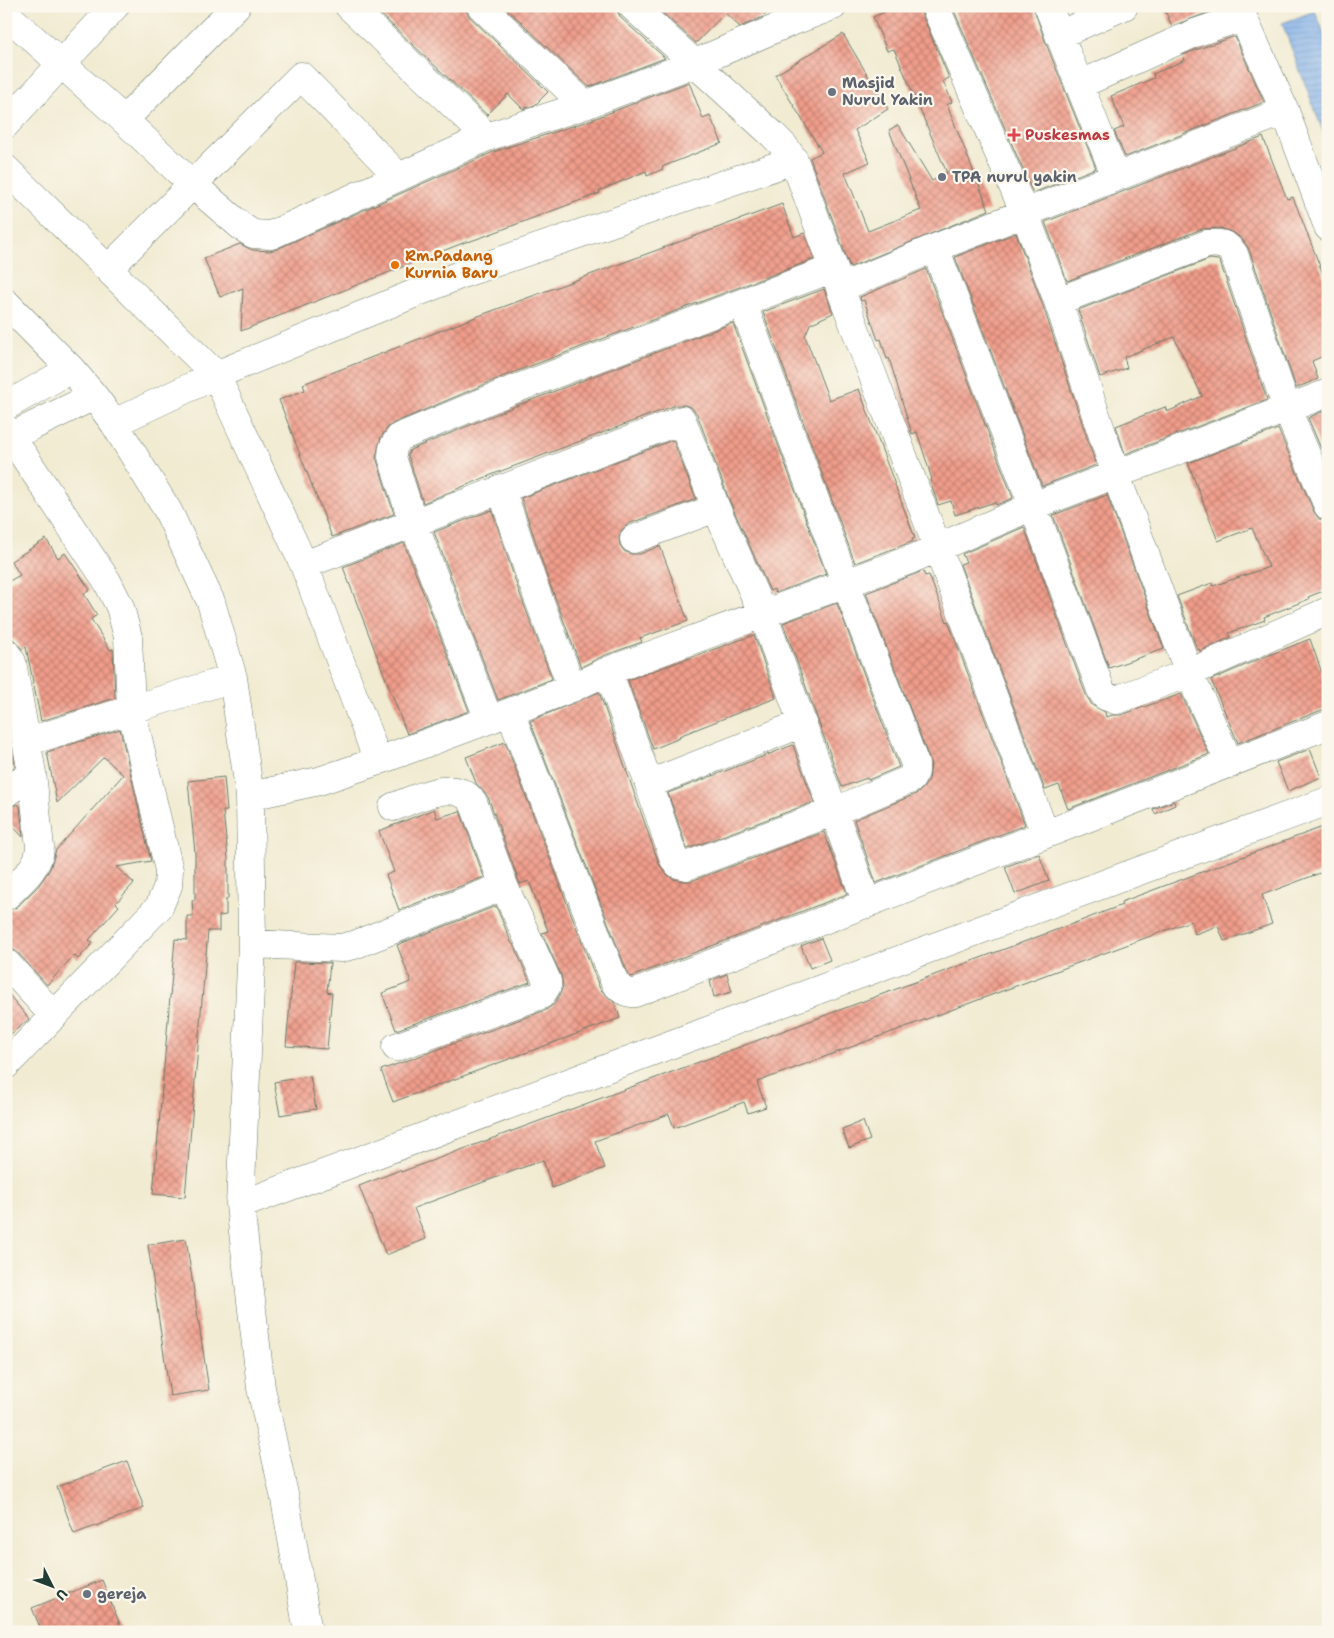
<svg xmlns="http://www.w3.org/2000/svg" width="1334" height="1638" font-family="'Shantell Sans',sans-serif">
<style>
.water{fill:url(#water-rules);stroke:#4f768e}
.building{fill:url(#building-cross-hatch)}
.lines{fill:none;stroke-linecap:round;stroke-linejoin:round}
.minor-casing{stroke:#687a6b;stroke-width:29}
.minor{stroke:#fff;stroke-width:28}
.worship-dot{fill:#6b7280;stroke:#fbf7ec;stroke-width:2}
.health-dot{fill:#e0444e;stroke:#fbf7ec;stroke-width:2}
.food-dot{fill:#e8710a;stroke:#fbf7ec;stroke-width:2}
.labels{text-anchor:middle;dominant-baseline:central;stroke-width:4.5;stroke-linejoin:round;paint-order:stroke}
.worship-label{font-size:15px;font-weight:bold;fill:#5b616d;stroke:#fbf7ec;text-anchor:start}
.health-label{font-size:15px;font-weight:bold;fill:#be3a42;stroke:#fbf7ec;text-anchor:start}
.food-label{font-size:15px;font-weight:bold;fill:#c56008;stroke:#fbf7ec;text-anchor:start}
</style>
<defs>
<pattern id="water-rules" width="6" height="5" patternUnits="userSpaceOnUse" patternTransform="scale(1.25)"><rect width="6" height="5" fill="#7faee9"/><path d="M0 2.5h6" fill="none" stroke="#678fbe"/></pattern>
<pattern id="building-cross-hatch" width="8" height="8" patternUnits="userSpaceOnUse" patternTransform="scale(1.25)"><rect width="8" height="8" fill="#f19d8b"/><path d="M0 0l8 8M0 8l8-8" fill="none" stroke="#c38172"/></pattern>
</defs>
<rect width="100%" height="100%" fill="#fbf7ec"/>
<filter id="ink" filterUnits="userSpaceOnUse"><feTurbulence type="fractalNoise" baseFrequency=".02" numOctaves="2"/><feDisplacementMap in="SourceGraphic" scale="10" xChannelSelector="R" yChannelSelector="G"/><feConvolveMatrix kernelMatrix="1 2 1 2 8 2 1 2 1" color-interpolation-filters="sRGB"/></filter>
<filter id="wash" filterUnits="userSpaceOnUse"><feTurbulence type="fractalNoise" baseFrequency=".0096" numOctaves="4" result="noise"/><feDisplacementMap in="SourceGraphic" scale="20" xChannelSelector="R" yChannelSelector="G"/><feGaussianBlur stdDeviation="1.12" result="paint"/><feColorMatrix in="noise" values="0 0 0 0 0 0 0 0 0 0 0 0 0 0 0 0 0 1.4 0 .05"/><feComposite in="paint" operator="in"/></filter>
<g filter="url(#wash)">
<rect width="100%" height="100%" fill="#f1ebd2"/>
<path class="water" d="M1315,11L1328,43V145L1282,23Z"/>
<g id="blocks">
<path class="building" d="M372,6H466V11L470,17L548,92L535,105L523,109L508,94L487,115Z
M504,6H617V11L621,18L665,58L589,87Z
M655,6H773L763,17L740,27L725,13L696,43Z
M898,6H920L921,12L949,78L943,81L952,102L947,105L989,210L850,267L810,158L822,152L775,75L843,34L888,109L855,130L870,162L845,173L868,231L921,210L889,130L898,125L932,181L947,173L894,49L887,51L873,17Z
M952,6H1033L1045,41L1096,168L1033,193Z
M1163,6H1220L1221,8L1172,26Z
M1233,37H1235L1264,102L1125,157L1114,131L1124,127L1111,96L1154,78L1153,74L1185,60L1183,55L1201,48Z
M689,82L703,119L710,116L722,143L662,167L663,169L647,176L646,171L599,191L600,193L485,236L468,242V241L241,331L243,288L220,297L204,258L240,244L252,250L270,251L277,249L493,152L591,120Z
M1263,137L1287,199L1293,197L1328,287V354L1312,361L1318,379L1296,388L1249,249L1243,240L1234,233L1220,228L1202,229L1067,281L1045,222Z
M782,204L794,237L804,233L814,259L504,376L394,423L388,427L381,437L376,457L394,514L332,537L279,400L305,390L303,384L473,318Z
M1016,233L1043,306L1096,465L1042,486L955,257Z
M1210,259L1218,260L1220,262L1267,400L1125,454L1116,426L1165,407L1167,412L1202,396L1174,337L1124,357L1127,368L1100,377L1078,310Z
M926,269L1013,498L996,505L995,502L955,515L951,501L938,505L930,480L932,479L917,432L912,434L889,358L887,359L881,339L878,340L864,300L861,301L860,297Z
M824,289L833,313L810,324L805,336L829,400L859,389L915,538L912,539L913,541L906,544L855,563L763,312Z
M733,323L826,574L775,593L774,589L770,591L730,502L697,414L692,408L685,405H676L496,473L423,503L408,455L410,450L516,406Z
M1323,411L1328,423V465L1308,418Z
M1278,429L1314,512L1319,519L1328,521V589L1308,597L1309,599L1264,617L1265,620L1229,633L1231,637L1200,651L1199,649H1197L1177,596L1212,583L1213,586L1269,567L1252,528L1218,541L1188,463Z
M673,440L696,499L628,524L622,530L619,537L620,545L624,551L631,554H640L660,546L688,621L640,638L642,642L603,656L581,667L547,576L521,498Z
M1107,495L1164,649L1109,668L1053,515Z
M492,510L517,586L552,679L498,700L434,532Z
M1024,527L1086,695L1092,705L1105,712L1106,717L1113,715H1121L1181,694L1209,754L1068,809L1059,785L1045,790L960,564L966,562L962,554Z
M46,539L58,558L65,553L90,590L84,594L97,615L91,619L110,650L113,649L115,698L41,721L26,647L22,649L13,639L6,638V583L20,575L11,561Z
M404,543L469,711L407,734L343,567Z
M923,571L925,576L929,575L947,622L948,621L1025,825L876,883L854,820L918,793L924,787L929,780L931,764L866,593Z
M837,603L899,767L868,780L867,778L842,787L783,623Z
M754,635L776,698L679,736L680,738L653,749L628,680Z
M1310,639L1322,673L1328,671V710H1322L1238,743L1211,680L1264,657Z
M599,692L659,864L666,874L674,879L683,881H691L824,832L847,894L631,977L628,974L530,721Z
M6,718L15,766L6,773Z
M120,729L151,861L116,867L134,883L116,903L119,906L89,940L93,943L78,959L74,955L47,985L18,953L11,948H6V911L17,907L39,885L50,869L56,850L123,775L104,757L57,803L47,752Z
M505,742L600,989L615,1003L620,1018L393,1102L381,1070L546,1010L554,1004L560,994L563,986L561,975L542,933L548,931L529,881L520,884L488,797L476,783L466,757Z
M793,745L814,802L687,849L668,793Z
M1310,749L1321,777L1288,791L1276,762Z
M224,777L227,811H223L228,858V899H226V915L219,916V931H208L185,1197L153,1194L175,939L187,940V916H193L192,900H195V853L188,781Z
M1174,801L1175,805L1155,814L1153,809Z
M18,804L20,806L23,837L6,819V808Z
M434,809L437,818L460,811L484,877L399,910L386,875L394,872L379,831Z
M1328,825V870L1262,895L1272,924L1224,941L1218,926L1195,934L1191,921L757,1082L766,1107L748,1113L744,1102L674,1128L669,1114L595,1141L605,1168L552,1188L543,1160L438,1199L414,1208L426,1239L386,1255L359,1186L400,1170L401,1172L442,1157L1083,920L1122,905L1121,902Z
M1039,854L1049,881L1015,894L1005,867Z
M496,906L512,944H513L530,982L396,1030L382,993L411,982L397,945Z
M821,938L830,960L810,968L801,946Z
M294,962L330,963L327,992L332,993L327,1049L286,1046Z
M727,974L732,992L714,997L710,981Z
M6,991L29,1019L6,1038Z
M310,1076L316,1109L280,1115L274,1082Z
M863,1121L870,1140L849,1148L842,1129Z
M186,1239L209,1390L170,1396L148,1245Z
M127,1461L144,1508L74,1534L57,1487Z
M102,1580L123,1632H42L32,1608Z"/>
</g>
</g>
<g filter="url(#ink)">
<use href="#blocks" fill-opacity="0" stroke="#687a6b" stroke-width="1"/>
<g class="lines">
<defs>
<path id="minor" d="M349,6L487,137
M481,6L585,105
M632,6L773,135L784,146L794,160L834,268L840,288L1045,834
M935,6L1025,214L1058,301L1116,475L1189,673L1230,764
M1048,6L1116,177
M1238,6L1285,111L1328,227
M6,14L124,120L192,184L242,227L253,234L271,235L487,137L585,105L695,63L786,24L833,6
M1059,35L1124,6
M1079,85L1195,33L1242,17
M124,120L236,6
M6,124L115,6
M6,169L216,375L304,565L378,761
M935,248L1033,506L1101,690L1105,696L1116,700L1189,673L1328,611
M108,269L301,76L399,177
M840,288L935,248L1285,111
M1058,301L1207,244C1220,243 1226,243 1234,254L1287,409L1328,506
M6,303L71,369L94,396L114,423L168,511L211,602L233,678L250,796L252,944L240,1205L261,1388L285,1499L308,1632
M6,406L71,369
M114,423L216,375L462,274L794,160
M6,429L107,581L120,607L128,637L131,709L169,870L168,886L159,907L6,1065
M6,439L94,396
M501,488L532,581L572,688
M634,539L716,508
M304,565L682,420L716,508L763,614L867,904
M6,653L12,662L32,773L40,847C40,867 19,883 6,896
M608,671L649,784L674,859L678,864L686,866L835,811L911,779L915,772V764L846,584L743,304
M510,712L615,983C622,990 626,994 635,993L1328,725
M489,720L413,522L392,457C392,448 394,444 400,437L510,391L834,268
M26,742L233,678
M649,784L803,723
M6,793L32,773
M250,796L319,781L378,761L510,712L572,688L608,671L912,559L1033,506L1328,393
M393,807C416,799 455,777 473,802L504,886L547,981V986L541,995L396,1047
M252,944L341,948L354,945L504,886
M6,963L54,1016
M240,1205C603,1071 964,933 1328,801"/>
</defs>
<use href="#minor" class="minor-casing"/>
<use href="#minor" class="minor"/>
</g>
</g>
<g class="worship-dot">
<circle cx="832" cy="92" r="5"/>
<circle cx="942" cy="177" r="5"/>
<circle cx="87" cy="1594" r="5"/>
</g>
<path class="health-dot" d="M1011.5 127.5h5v5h5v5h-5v5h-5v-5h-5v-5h5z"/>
<circle class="food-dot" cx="395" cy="265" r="5"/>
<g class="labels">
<g class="worship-label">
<text x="842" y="83">Masjid<tspan x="842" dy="17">Nurul Yakin</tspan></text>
<text x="952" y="177">TPA nurul yakin</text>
<text x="97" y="1594">gereja</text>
</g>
<g class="health-label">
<text x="1025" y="135">Puskesmas</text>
</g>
<g class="food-label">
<text x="405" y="256">Rm.Padang<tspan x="405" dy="17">Kurnia Baru</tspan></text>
</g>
</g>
<rect width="1334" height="1638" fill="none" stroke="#fbf7ec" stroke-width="25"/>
<g transform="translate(52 1586) rotate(132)" stroke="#fbf7ec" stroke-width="4" paint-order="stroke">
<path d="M0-4L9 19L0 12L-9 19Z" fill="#1f3d34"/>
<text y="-8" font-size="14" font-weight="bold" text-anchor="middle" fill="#1f3d34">U</text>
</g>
</svg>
